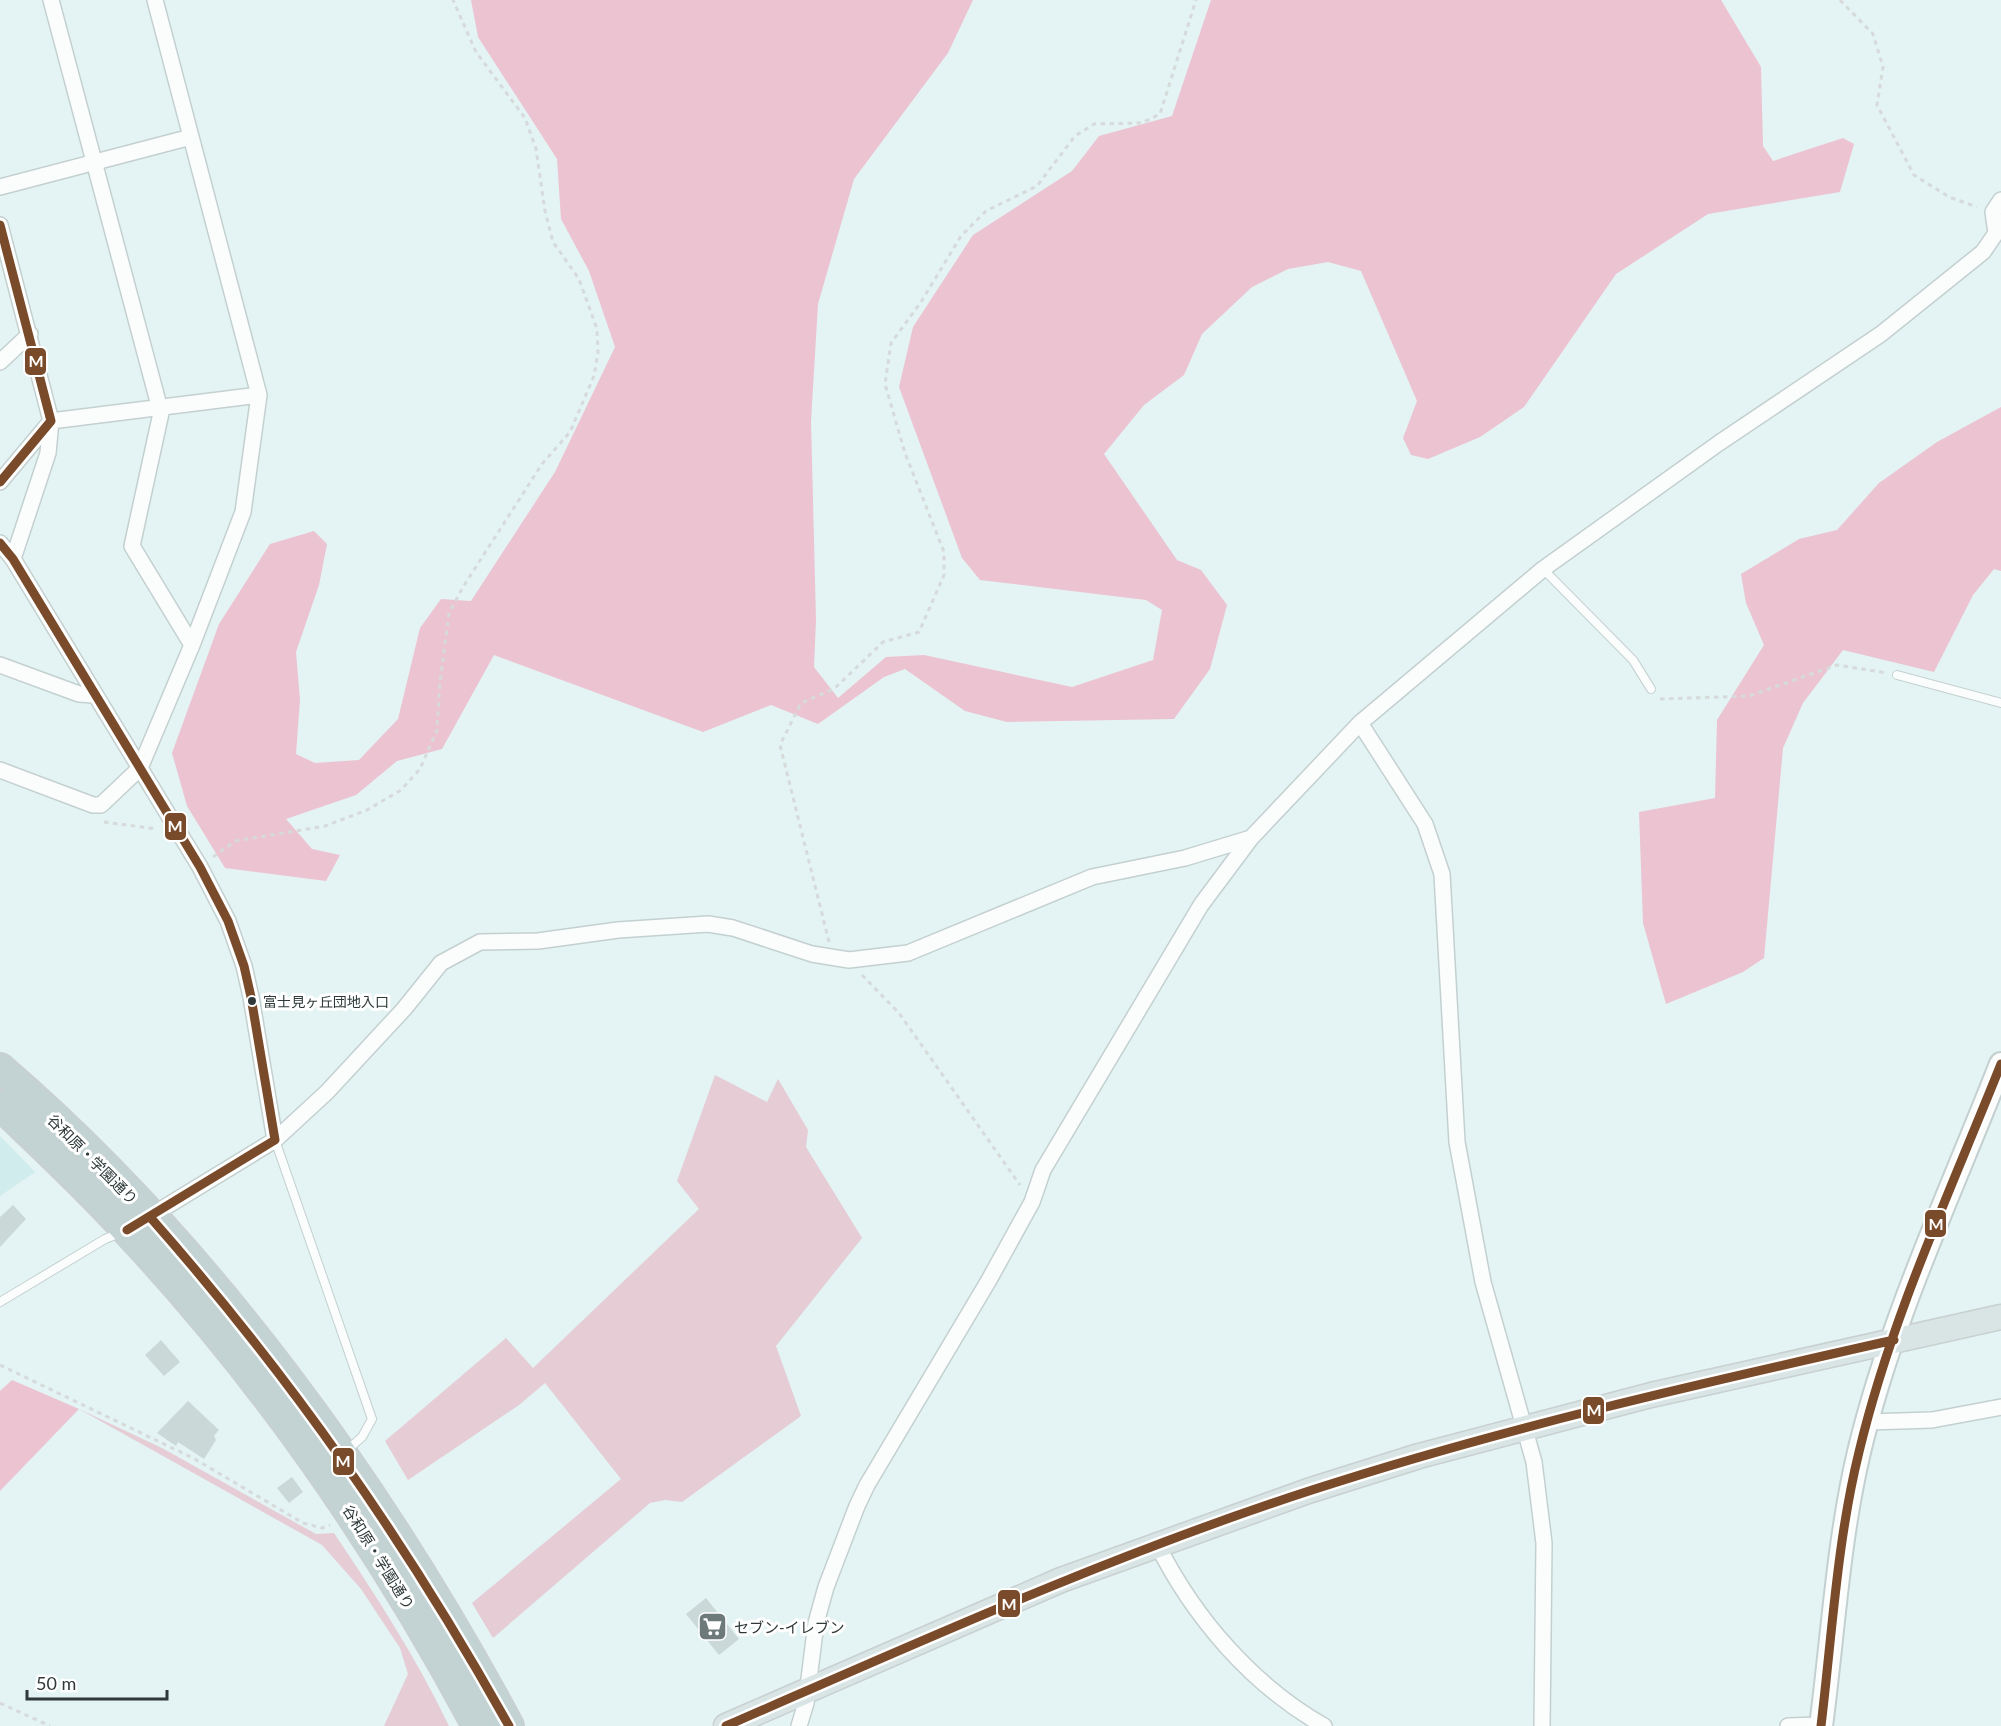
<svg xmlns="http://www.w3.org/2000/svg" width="2001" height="1726" font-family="Lato,'Noto Sans JP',sans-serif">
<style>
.built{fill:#d1ecec}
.green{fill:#e5ccd5}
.forest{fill:#ecc3d1}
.building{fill:#cbd8d8}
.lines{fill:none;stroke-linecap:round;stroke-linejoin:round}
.lane-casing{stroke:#c4d0d0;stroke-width:10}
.street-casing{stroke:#c4d0d0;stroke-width:18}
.secondary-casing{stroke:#c4d0d0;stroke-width:26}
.primary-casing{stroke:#c8d0d0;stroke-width:27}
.highway-casing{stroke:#c8d0d0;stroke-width:32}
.path{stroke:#d6dada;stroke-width:3;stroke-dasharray:4.5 4.5;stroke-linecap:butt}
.lane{stroke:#fbfdfd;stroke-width:8}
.street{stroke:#fbfdfd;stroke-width:15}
.secondary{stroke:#fbfdfd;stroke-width:22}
.primary{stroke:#d9e4e5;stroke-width:24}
.highway{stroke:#c3d3d3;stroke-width:28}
.bus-1-casing{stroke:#fff;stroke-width:14}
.bus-1{stroke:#7a4b2a;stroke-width:9}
.bus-dot{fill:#2f3939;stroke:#fff;stroke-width:2}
.labels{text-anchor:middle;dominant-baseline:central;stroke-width:6;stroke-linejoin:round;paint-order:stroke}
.bus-label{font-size:14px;fill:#2f3939;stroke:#fff;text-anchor:start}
.street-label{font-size:15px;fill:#2f3939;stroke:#fff}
.poi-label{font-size:15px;fill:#2f3939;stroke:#fff;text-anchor:start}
.line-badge{stroke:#fff;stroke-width:2}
.badge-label{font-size:16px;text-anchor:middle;font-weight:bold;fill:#fff}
</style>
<rect width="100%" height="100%" fill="#e4f3f3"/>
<path class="built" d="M0,1136L35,1172L0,1196Z"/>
<path class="green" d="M715,1075L767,1102L778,1079L808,1130L806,1147L862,1238L776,1346L801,1416L682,1502L665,1500L650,1503L493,1638L472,1603L621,1479L545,1383L519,1405L408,1480L385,1441L506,1338L533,1368L699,1209L677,1181Z
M79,1409L162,1448L316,1534L334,1533C376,1596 416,1657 449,1726H384L408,1674L400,1648L361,1589L322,1545Z"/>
<path class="forest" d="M471,0H973L948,53L854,179L818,304L811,421L816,620L814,667L838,698L886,657L924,655L1072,687L1153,660L1162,610L1146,600L980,580L962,558L899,387L913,327L973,235L1072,171L1099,136L1172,116L1211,0H1721L1761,67L1763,146L1773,161L1843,138L1854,144L1840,192L1708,214L1616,274L1524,407L1480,437L1428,459L1411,455L1403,438L1417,401L1361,271L1328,262L1288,269L1252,287L1202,334L1184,375L1144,405L1104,454L1177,560L1201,570L1227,605L1210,669L1174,719L1007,722L965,711L905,669L884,677L818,724L771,705L703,732L494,655L442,749L397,761L356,795L286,819L312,849L340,855L326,881L225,868L187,806L172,753L219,624L270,544L314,531L327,544L319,585L296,652L300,700L296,754L315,763L359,760L398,719L420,628L441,599L471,601L555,472L615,347L589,271L561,219L557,159L478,37Z
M2001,407V571L1994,569L1973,595L1934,672L1843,650L1803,703L1783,748L1764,958L1743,972L1666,1004L1643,923L1639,812L1715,798L1717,720L1764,645L1746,603L1741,574L1799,539L1837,530L1879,483L1937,442Z
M12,1380L79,1409L0,1491V1391Z"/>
<path class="building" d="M13,1205L26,1219L0,1247V1217Z
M161,1340L180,1362L164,1376L145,1355Z
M188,1401L219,1430L214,1436L216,1440L204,1459L178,1442L176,1446L157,1433Z
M292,1477L303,1492L289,1503L277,1488Z
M706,1598L739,1639L719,1655L686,1614Z"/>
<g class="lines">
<defs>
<path id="lane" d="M1543,569L1633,660L1651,689
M1897,675L2001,703
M275,1140L372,1419L362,1437L345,1452
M0,1302L105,1239L120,1233"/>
<path id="street" d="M51,0L161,413L132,546L192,645
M0,187L191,137
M0,225L51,421L0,482
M0,362L30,334
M0,543L13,559L200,867L228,921L244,966L251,997L275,1140
M13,559L48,453L51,421L259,395
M0,665L79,694L94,695
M1360,723L1425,824L1442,874L1457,1142L1483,1282L1534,1462L1544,1543L1542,1726
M0,770L93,805H101L140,768L192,645L243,512L259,395L155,0
M149,1217L275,1140L327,1092L404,1009L441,963L480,942L538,941L618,930L708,924L733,928L812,954L849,960L908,953L1092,877L1185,858L1251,838
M1868,1422L1932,1420L2001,1407
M1157,1544C1194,1618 1252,1685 1324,1726
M799,1726L806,1703L816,1623L826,1587L857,1506L867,1485L989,1280L1032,1202L1043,1170L1201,905L1251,838L1360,723L1543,569L1719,443L1881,334L1983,252L1996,233L1993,212L2001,200
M1788,1726L1821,1725"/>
<path id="secondary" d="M1821,1726C1833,1635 1838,1541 1859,1452C1891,1318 1951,1192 2001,1064"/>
<path id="primary" d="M726,1726L1061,1580L1308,1491L1419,1456L1651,1395L2001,1317"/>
<path id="highway" d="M0,1068C208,1247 380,1486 509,1726
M0,1105C43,1146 86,1186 126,1230C266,1379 381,1546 477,1726"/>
</defs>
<use href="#lane" class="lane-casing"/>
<use href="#street" class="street-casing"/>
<use href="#secondary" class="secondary-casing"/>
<use href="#primary" class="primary-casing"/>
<use href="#highway" class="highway-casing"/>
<path class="path" d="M1840,0L1873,34L1883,67L1877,105L1914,175L1949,197L1977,207
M1660,699L1749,696L1837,665L1887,673
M104,822L157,829
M213,857L235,841L325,826L367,810L401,790L420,769L437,730L440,682L449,613L463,587L542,464L570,432L594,376L598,353L597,329L579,279L553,242L545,211L536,149L525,118L476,52L453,0
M829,942L780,745L801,703L834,689L883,642L919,632L944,575V552L905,453L885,384L891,343L921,302L961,236L986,211L1037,186L1075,136L1094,124L1142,123L1160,114L1196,0
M862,975L899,1013L1020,1185
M0,1365L193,1458L303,1523L322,1528L330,1525
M0,1703L50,1726"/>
<use href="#lane" class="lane"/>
<use href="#street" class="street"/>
<use href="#secondary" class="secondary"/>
<use href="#primary" class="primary"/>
<use href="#highway" class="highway"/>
<defs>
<path id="bus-1" d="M0,225L51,421L0,482
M0,543L13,559L200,867L228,921L244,966L251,997L275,1140
M150,1217C291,1377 405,1540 509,1726
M127,1230L275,1140
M726,1726C919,1642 1111,1555 1312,1490C1503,1428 1698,1384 1894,1340
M1821,1726C1832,1635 1837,1541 1859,1452C1891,1318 1950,1192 2001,1064"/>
</defs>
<use href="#bus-1" class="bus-1-casing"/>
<use href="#bus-1" class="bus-1"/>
</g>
<defs>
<symbol id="supermarket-square" viewBox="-11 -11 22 22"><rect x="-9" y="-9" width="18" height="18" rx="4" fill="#6e7a7a" stroke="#fff"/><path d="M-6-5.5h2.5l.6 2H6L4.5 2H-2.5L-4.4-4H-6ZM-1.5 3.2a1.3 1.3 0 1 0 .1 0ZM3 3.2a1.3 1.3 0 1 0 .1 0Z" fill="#fff"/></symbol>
</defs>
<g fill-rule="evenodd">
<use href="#supermarket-square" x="696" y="1610" width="33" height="33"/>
</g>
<circle class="bus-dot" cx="252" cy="1001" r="5"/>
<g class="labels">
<g class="bus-label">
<text x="263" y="1001">富士見ヶ丘団地入口</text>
</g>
<g class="street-label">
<text transform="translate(93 1159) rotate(45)">谷和原・学園通り</text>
<text transform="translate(379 1557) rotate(58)">谷和原・学園通り</text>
</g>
<g class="poi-label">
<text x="734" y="1627">セブン-イレブン</text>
</g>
</g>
<g class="line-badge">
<rect x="24" y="347" width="23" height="29" rx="6" fill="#7a4b2a"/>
<rect x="164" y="812" width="23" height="29" rx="6" fill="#7a4b2a"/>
<rect x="1924" y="1209" width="23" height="29" rx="6" fill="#7a4b2a"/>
<rect x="1582" y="1396" width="23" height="29" rx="6" fill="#7a4b2a"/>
<rect x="332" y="1447" width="23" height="29" rx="6" fill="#7a4b2a"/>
<rect x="997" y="1589" width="24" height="29" rx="6" fill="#7a4b2a"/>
</g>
<g class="badge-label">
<text x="36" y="367">M</text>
<text x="175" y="832">M</text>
<text x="1936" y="1230">M</text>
<text x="1594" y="1416">M</text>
<text x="343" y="1467">M</text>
<text x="1009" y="1610">M</text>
</g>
<path d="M27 1690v9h140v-9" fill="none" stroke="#2f3939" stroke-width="3"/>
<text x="36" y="1690" font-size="18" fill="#2f3939" stroke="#ffffff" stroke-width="4.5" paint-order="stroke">50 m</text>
</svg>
